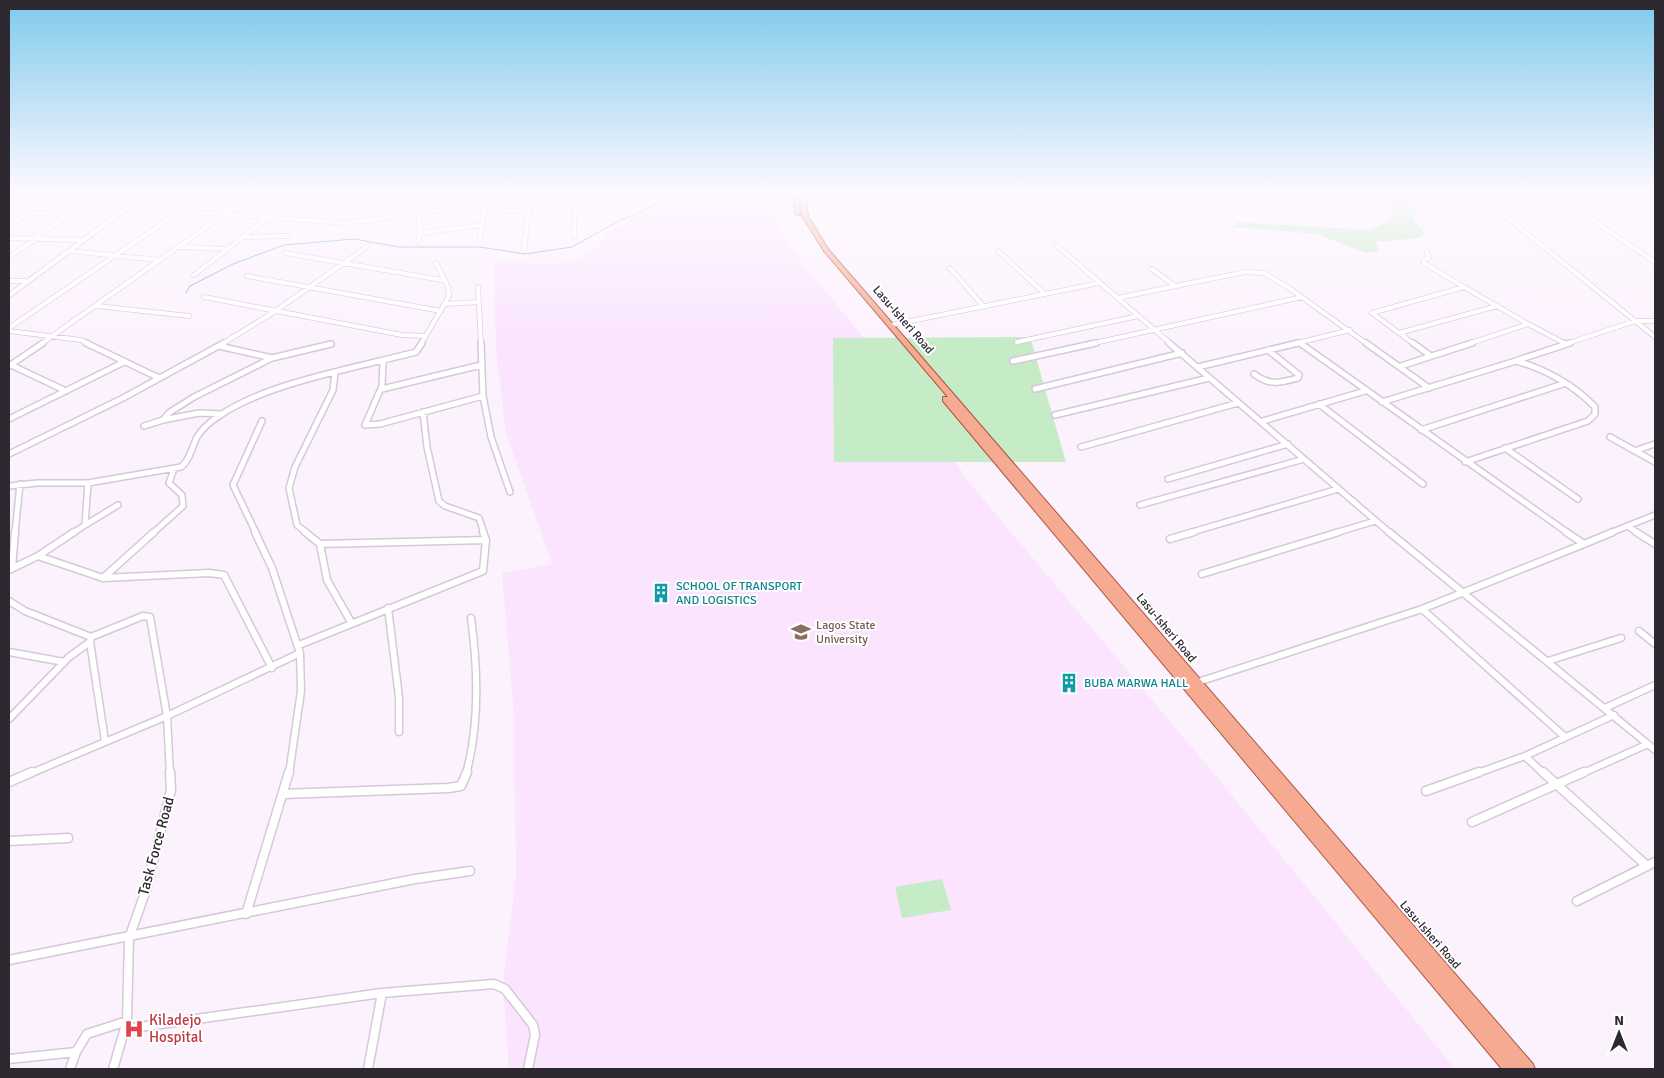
<svg xmlns="http://www.w3.org/2000/svg" width="1664" height="1078" font-family="Signika,sans-serif">
<style>
.built{fill:#fae4fe}
.green{fill:#c5ebc7}
.lines{fill:none;stroke-linecap:round;stroke-linejoin:round}
.stream{stroke:#6ab0ba;stroke-width:1}
.street-far3-casing{stroke:#d7c7da;stroke-width:5.5}
.street-far2-casing{stroke:#d7c7da;stroke-width:8}
.street-far1-casing{stroke:#d7c7da;stroke-width:9}
.street-casing{stroke:#d7c7da;stroke-width:11}
.secondary-casing{stroke:#d7c7da;stroke-width:2}
.primary-casing{stroke:#ac5740;stroke-width:2}
.street-far3{stroke:#fff;stroke-width:4}
.street-far2{stroke:#fff;stroke-width:5}
.street-far1{stroke:#fff;stroke-width:6}
.street{stroke:#fff;stroke-width:8}
.secondary{fill:#fff;fill-rule:evenodd}
.primary{fill:#f6aa91;fill-rule:evenodd}
.labels{text-anchor:middle;dominant-baseline:central;stroke-width:4;stroke-linejoin:round;paint-order:stroke}
.street-label{font-size:12px;fill:#2e2830;stroke:#fff}
.culture-label{font-size:12px;fill:#0d838f;stroke:#fff;text-anchor:start}
.education-label{font-size:12px;fill:#785e54;stroke:#fff;text-anchor:start}
.near-street-label{font-size:15px;fill:#2e2830;stroke:#fff}
.near-health-label{font-size:15px;fill:#be3a42;stroke:#fff;text-anchor:start}
</style>
<rect width="100%" height="100%" fill="#fcf2fe"/>
<path class="built" d="M667,194H762L794,252L920,407L968,481L1216,776L1455,1069H509L503,984L516,875L514,714L502,575L503,573L552,564L506,433L496,351L494,266L491,262L560,264L583,257L592,252L610,232L661,201Z"/>
<path class="green" d="M1377,194H1407L1417,207L1413,220L1425,233L1419,238L1376,242L1379,251L1366,253L1317,234L1232,227L1237,222L1369,230L1381,225L1394,213Z
M1030,337L1066,462H834L833,338Z
M942,879L951,910L902,918L895,887Z"/>
<g class="lines">
<path class="stream" d="M186,293L190,286L233,264L284,245L354,239L399,247H480L525,254L572,247L619,221L661,202L665,194"/>
<defs>
<path id="street-far3" d="M94,194L138,197
M620,194V201
M1478,194L1655,337
M1554,194L1655,262
M418,198L420,233L481,225
M243,202L262,203
M1491,204L1566,202
M364,205L393,200L397,194
M128,207L346,223L460,208
M575,210L614,207
M9,211L68,215L34,238
M483,213L529,210
M68,215L98,194
M276,217L307,198L355,201
M9,225L29,212
M574,236L575,194
M245,237L288,236
M9,238L80,240
M480,240L486,194
M418,242L420,233
M1056,245L1171,344
M179,247L228,249
M524,249L531,194
M69,251L160,260
M998,251L1045,294
M1427,252L1429,258L1424,260V263L1464,287
M285,253L442,280
M9,257L38,238
M950,268L984,307
M1152,269L1175,286
M194,275L269,217
M247,276L441,311
M9,281H25
M478,287L481,344
M204,297L402,335L426,336
M1117,298L1245,272L1264,273L1292,290L1367,344
M445,304L479,302
M97,306L189,316
M1528,324L1566,344
M891,325L1099,283
M9,328L182,210
M9,331L81,340L89,344
M1399,333L1497,306
M1017,342L1138,316
M1299,342L1302,344
M41,344L253,194
M222,344L274,312L368,246
M421,344L449,296L448,287L436,263
M1090,344L1302,297
M1293,344L1350,330
M1414,344L1372,313L1464,287L1528,324L1468,344
M1566,344L1635,321H1655"/>
<path id="street-far2" d="M86,343L159,378
M481,343L483,396L491,437L510,492
M1169,343L1390,533
M1300,343L1568,533
M1366,343L1429,388
M1413,343L1431,356
M1563,343L1566,344
M219,346L272,358
M1518,360L1570,343
M383,361L382,386L365,425L380,424L483,396
M1013,361L1096,343
M11,365L66,391
M9,366L43,343
M1401,366L1472,343
M1198,367L1298,343
M1254,374C1270,386 1280,383 1298,378L1299,375L1268,350
M382,389L481,365
M1035,389L1182,353
M1382,402L1516,361C1545,369 1574,385 1595,407V414L1588,421L1465,462
M1319,404L1423,484
M423,412L427,447L439,501L445,506L479,518L484,533
M1055,415L1209,378
M9,419L124,362
M163,420L199,413L222,414
M1263,421L1365,391
M144,426L163,420L170,412L194,397L272,358L331,344
M1421,430L1563,384
M1610,437L1655,462
M1081,447L1238,403
M1505,448L1578,499
M1634,451L1655,444
M9,454L123,398L224,343
M1168,479L1288,444
M9,486L37,483H88L181,467C190,460 192,447 197,437C202,429 211,421 219,416C266,383 359,367 416,352L422,343
M1140,505L1304,459
M85,525L118,505
M1627,526L1638,533
M15,533L20,484
M73,533L85,525L88,483
M153,533L183,506L182,495L169,483L174,469
M256,533L233,485L262,421
M307,533L297,525L289,488L295,467L333,390L335,373
M1189,533L1338,489
M1335,533L1375,521
M1610,533L1655,515"/>
<path id="street-far1" d="M255,532L272,568L300,653L301,691L289,774
M305,532L320,544L327,580L351,622
M1389,532L1655,750
M1636,532L1655,544
M1170,539L1194,532
M320,544L486,540
M1584,544L1613,532
M38,556L103,578L209,573L224,575L272,668
M12,568L15,532
M9,570L38,556L74,532
M1202,574L1339,532
M103,578L154,532
M9,601L25,611L91,637
M388,608L399,697V732
M1422,609L1565,737
M1639,631L1655,644
M90,642L105,741
M299,645L483,571L486,540L483,532
M9,652L64,662
M1548,661L1621,638
M1195,683L1422,609L1584,544L1566,532
M1605,708L1655,685
M9,719L69,657L90,642L91,637L143,616L150,617L167,716L170,774
M1525,756L1544,774
M29,774L167,716L300,653
M466,774C480,723 478,669 471,618
M1475,774L1525,756L1614,715
M1581,774L1648,744"/>
<path id="street" d="M1543,772L1647,866
M9,782L32,772
M1426,791L1479,772
M283,794L448,788L461,786L467,772
M1472,822L1584,772
M9,841L68,838
M1577,901L1655,862
M246,914L289,772
M9,960L415,879L470,871
M125,1029L382,993L494,984L505,989L533,1025L535,1035L528,1069
M76,1052L87,1034L127,1021
M9,1059L76,1052L70,1069
M113,1069L127,1021L129,938L146,890L171,790L170,772
M368,1069L382,993"/>
<path id="secondary" d="M142,194H149L9,298V293Z"/>
<path id="primary" d="M793,194H799L800,215L795,214Z
M799,194H805L808,216L828,249L1533,1064L1535,1069H1519L1517,1067L1518,1069H1502L943,401V397H948L824,251L802,216Z"/>
</defs>
<use href="#street-far3" class="street-far3-casing"/>
<use href="#street-far2" class="street-far2-casing"/>
<use href="#street-far1" class="street-far1-casing"/>
<use href="#street" class="street-casing"/>
<use href="#secondary" class="secondary-casing"/>
<use href="#primary" class="primary-casing"/>
<use href="#street-far3" class="street-far3"/>
<use href="#street-far2" class="street-far2"/>
<use href="#street-far1" class="street-far1"/>
<use href="#street" class="street"/>
<use href="#secondary" class="secondary"/>
<use href="#primary" class="primary"/>
</g>
<linearGradient id="sky" x2="0" y2="1"><stop stop-color="#80caed"/><stop offset="0.56" stop-color="#fef9ff"/><stop offset="1" stop-color="#fef9ff" stop-opacity="0"/></linearGradient>
<rect width="1664" height="345" fill="url(#sky)"/>
<defs>
<symbol id="building-bare" viewBox="-9 -9 18 18"><path d="M-4-6H4V6H1V3H-1V6H-4ZM-2.5-4.3h1.7v1.8h-1.7ZM.8-4.3h1.7v1.8H.8ZM-2.5-1h1.7V.8h-1.7ZM.8-1h1.7V.8H.8Z" fill="#0f9aa8" stroke="#fff" stroke-width="2.5" paint-order="stroke"/></symbol>
<symbol id="university-bare" viewBox="-9 -9 18 18"><path d="M0-5L7-2L0 1L-7-2ZM-4 1L0 2.5L4 1V4Q0 6-4 4Z" fill="#8d6e63" stroke="#fff" stroke-width="2.5" paint-order="stroke"/></symbol>
<symbol id="hospital-bare" viewBox="-9 -9 18 18"><path d="M-5-5h3v3.5h4V-5h3V5h-3V1.5h-4V5h-3Z" fill="#e0444e" stroke="#fff" stroke-width="2.5" paint-order="stroke"/></symbol>
</defs>
<g fill-rule="evenodd">
<use href="#building-bare" x="647" y="579" width="28" height="28"/>
<use href="#university-bare" x="787" y="618" width="28" height="28"/>
<use href="#building-bare" x="1055" y="669" width="28" height="28"/>
<use href="#hospital-bare" x="120" y="1015" width="28" height="28"/>
</g>
<g class="labels">
<g class="street-label">
<text transform="translate(903 320) rotate(49)">Lasu-Isheri Road</text>
<text transform="translate(1166 628) rotate(50)">Lasu-Isheri Road</text>
<text transform="translate(1430 935) rotate(49)">Lasu-Isheri Road</text>
</g>
<g class="culture-label">
<text x="676" y="586">SCHOOL OF TRANSPORT<tspan x="676" dy="14">AND LOGISTICS</tspan></text>
<text x="1084" y="683">BUBA MARWA HALL</text>
</g>
<g class="education-label">
<text x="816" y="625">Lagos State<tspan x="816" dy="14">University</tspan></text>
</g>
<g class="near-street-label">
<text transform="translate(156 846) rotate(-75)">Task Force Road</text>
</g>
<g class="near-health-label">
<text x="149" y="1020">Kiladejo<tspan x="149" dy="17">Hospital</tspan></text>
</g>
</g>
<rect width="1664" height="1078" fill="none" stroke="#2e2830" stroke-width="20"/>
<g transform="translate(1619 1033)" stroke="#ffffff" stroke-width="4" paint-order="stroke">
<path d="M0-4L9 19L0 12L-9 19Z" fill="#2e2830"/>
<text y="-8" font-size="14" font-weight="bold" text-anchor="middle" fill="#2e2830">N</text>
</g>
</svg>
